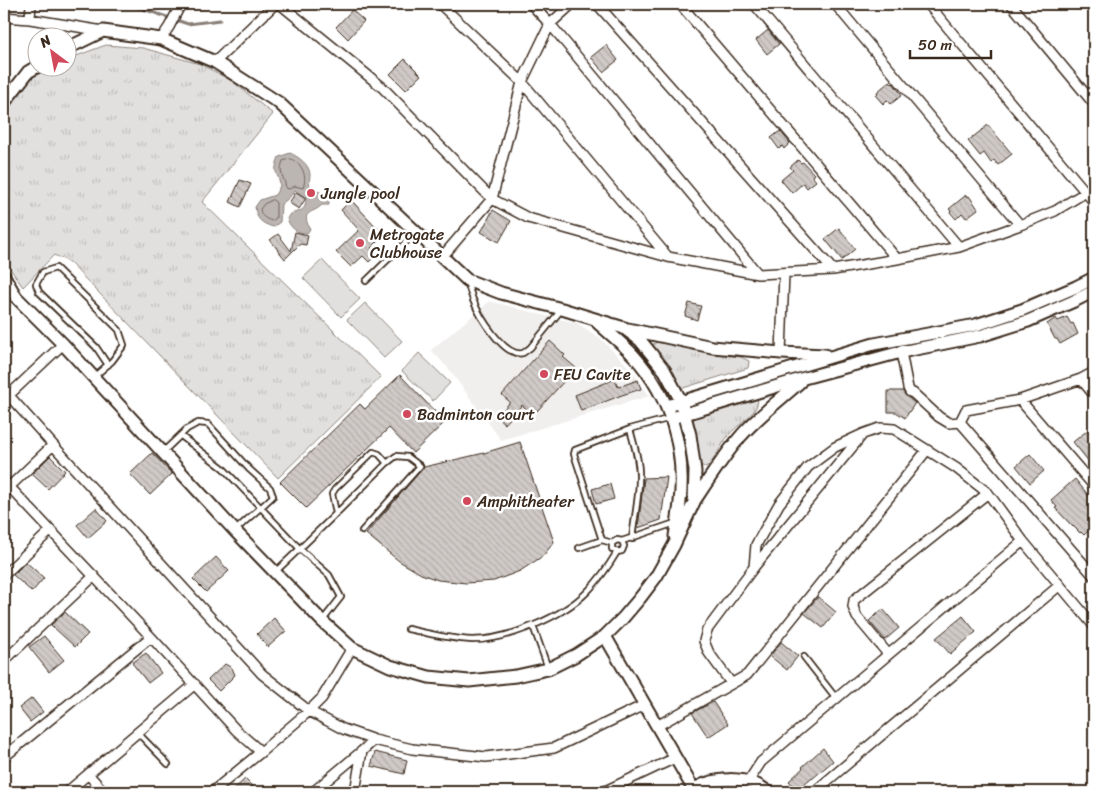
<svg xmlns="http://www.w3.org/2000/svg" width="1098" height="796" font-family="Sriracha,sans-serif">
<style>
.built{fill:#f1efee}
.grass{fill:url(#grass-tufts);stroke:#8e857e}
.pitch{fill:#e2e0de;stroke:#8e857e}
.water{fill:#bcb6b3;stroke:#887e77}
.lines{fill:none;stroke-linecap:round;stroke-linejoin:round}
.shore{stroke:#6f625a;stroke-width:1}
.stream{stroke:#887e77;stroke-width:3}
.building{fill:url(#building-back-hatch);stroke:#3b2a1e}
.service-casing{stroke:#3b2a1e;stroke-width:8}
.minor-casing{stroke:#3b2a1e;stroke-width:12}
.tertiary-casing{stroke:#3b2a1e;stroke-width:15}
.service{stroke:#fff;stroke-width:4.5}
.minor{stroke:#fff;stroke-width:9}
.tertiary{stroke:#fff;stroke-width:11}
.poi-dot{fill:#d1495b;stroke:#fff;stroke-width:2}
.labels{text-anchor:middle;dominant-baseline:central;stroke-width:5;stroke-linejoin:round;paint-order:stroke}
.poi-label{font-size:16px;fill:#3b2a1e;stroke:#fff;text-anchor:start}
</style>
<defs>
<pattern id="grass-tufts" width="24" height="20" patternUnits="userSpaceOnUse" patternTransform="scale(1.25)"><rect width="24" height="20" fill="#e2e0de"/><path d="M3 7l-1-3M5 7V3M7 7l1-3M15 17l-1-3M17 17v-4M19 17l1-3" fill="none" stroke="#c3c0be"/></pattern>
<pattern id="building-back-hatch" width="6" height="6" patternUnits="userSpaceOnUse" patternTransform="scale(1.25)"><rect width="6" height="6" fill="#cfcac7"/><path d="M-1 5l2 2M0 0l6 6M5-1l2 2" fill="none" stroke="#b3aeaa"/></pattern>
</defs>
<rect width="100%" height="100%" fill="#fff"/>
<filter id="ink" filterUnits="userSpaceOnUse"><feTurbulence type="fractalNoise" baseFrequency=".02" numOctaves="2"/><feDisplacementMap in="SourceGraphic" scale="10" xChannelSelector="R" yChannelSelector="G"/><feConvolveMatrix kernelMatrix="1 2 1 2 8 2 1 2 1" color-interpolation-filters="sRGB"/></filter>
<g filter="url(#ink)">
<path class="built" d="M490,301L546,316L577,323L601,339L623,361L639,380L649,396L501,440L448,368L431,350Z"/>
<path class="grass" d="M106,45L143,48L200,64L232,81L273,114L202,202L381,377L278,478L69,262L54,255L23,287L4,260V116C14,100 31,71 51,68C56,67 62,68 68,68V59Z
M659,342L712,353L741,357L749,361L748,368L680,389L652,347L654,343Z
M754,396L758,401C756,416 737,424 728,436C720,446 716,459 706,468L699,464L696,452L693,414Z"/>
<path class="pitch" d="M322,260L360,299L341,317L303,278Z
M365,303L402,341L384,358L347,320Z
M419,353L450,383L433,401L402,371Z"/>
<path class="water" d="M290,153C299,157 310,165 310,175C310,179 308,184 311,187C316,195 329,188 329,205H322C313,214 300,210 310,229L307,233C297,233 291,229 287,219L289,215C299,210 306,213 306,198L295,190L289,198L281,204L280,222L273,227C261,223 257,220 255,207L260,200L275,195L280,186C278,170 272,175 279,157Z"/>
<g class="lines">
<path class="shore" d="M291,159C304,165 307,177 303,188L295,186L289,189L286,188C284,176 278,173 283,161Z
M273,200L276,203V218L272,221C265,219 261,216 260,209L264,204Z"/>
<path class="stream" d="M128,4L188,24L220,20"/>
</g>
<path class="building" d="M352,10L364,21L348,39L336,27Z
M768,30L779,44L767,54L756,40Z
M606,45L618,60L603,72L591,57Z
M405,59L421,75L406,90L390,74Z
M890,81L892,84L893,83L902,95L891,104L887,100L883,104L876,96L878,94L877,92Z
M988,125L1012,154L998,165L994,160L991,163L984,153L980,156L968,141Z
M780,131L790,143L784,149L782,146L779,149L771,138Z
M798,160L801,163L803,162L814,174L812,176L816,181L807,188L803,183L792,193L781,180L793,170L790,167Z
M240,180L251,184L240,207L230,202Z
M296,192L306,198L299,209L289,203Z
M966,195L967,197L969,196L974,203L978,209L966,218L962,213L956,219L950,212L951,211L949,209Z
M351,200L384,235L371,248L377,254L369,262L363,256L351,267L336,252L359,230L341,210Z
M493,210L511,221L499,242L481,232Z
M839,228L855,249L842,260L825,239Z
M295,232L308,235L306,245L300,244L285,259L270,240L278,234L291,251Z
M689,303L701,306L697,320L685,316Z
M1067,317L1071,324L1073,323L1078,334L1060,344L1057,339H1055L1047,324L1056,318L1058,321Z
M550,341L565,355L563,357L576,368L537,411L533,408L530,412L522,405L505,424L497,417L510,402L502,395Z
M400,375L445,422L413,453L389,428L306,508L280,482L360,404L365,409Z
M615,379L618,387L638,380L641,389L622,395L581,411L575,395Z
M888,391H903L905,395L915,403L905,418L896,412H888Z
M1089,429L1094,435V468L1073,442Z
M520,442L554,542L543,556L520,571L494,581L466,583L438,580L421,574L399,561L366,534L424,467L484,453Z
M152,453L172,474L150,495L130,474Z
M1030,454L1044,471L1030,483L1016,466Z
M50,456L65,471L48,489L32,474Z
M667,477L661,520L638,528L644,478Z
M1075,479L1094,502V526L1084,535L1081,532L1080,533L1073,526V527L1055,508L1057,507L1051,500Z
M610,484L614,499L596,504L592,489Z
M96,508L107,521L88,538L77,525Z
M216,557L229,571L206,592L193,579Z
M26,562L44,578L32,592L13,575Z
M818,597L836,612L823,628L804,613Z
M883,609L899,628L885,640L869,621Z
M65,612L88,634L75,647L51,625Z
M963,616L976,632L950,654L936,638Z
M274,618L286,631L268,647L257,634Z
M44,636L64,660L49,672L29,647Z
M781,642L798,656L787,670L770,656Z
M146,653L161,673L148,683L132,663Z
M225,664L232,668L235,675L219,691L208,680Z
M32,698L43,712L30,722L19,708Z
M713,702L728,724L708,737L692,713Z
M823,748L833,761L812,779L811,778L797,790L789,781L803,768L802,767Z
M375,752L407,760L404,774L371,766Z
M245,779L258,792H231Z"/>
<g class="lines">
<defs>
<path id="service" d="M366,281L415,233
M467,281C469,288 471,294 473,300C479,315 504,358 523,353C525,352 528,349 530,348L562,309
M95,376L112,361L124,345L119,330L56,268L43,272L36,284L39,292L96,347L108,365
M630,429C634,445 640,462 639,479C639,499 634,519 632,539
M181,436L223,468L300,549L329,575L341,597L323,620
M164,451L187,429L198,423L208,424L249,469L270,488L273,496C261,508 248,518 236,530
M362,531L420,466L408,457L396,456L387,463
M617,540L622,541L624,546L622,551L617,552L612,549V543Z
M622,541L675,523
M612,543L602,540L574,454L575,450L630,429L671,418
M579,548L602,540
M275,572C313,537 350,500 387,463L379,454L373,452L335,489L332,494L336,513
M533,626L548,668
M408,629C430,634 450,639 472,640C508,640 562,617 587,592C599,580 608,567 617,552
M804,657L836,698
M137,732L168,764"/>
<path id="minor" d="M280,4L382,87L492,199L528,218L668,257L758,274L833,270L897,259L959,247L1020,225L1055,211L1086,192
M440,4L522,82L668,257
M531,4L550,24L758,274
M597,4L833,270
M680,4L897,259
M754,4L959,247
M835,4L1020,225
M928,4L1094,202
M1011,4L1094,104
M1089,4L1094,10
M4,17L30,19L103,31
M30,19L31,4
M161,39L169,27L181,4
M215,62L275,4
M442,257L492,199L522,82L550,24L572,4
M901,352L908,388L910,392L913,393L939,417L949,423L960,422
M781,353L784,273
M1081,379L1094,395
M4,390L53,445L262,674L309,711L343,729L374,740L412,749L486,757L554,748L644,705
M9,395L63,344
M1020,400L1094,486
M960,422L1094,576
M960,422L966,410L1020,400L1081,379L1094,372
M863,434L754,567L756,545L779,504L808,467L835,447L863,434L880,428L894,429L956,468L988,493L1023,541L1094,626
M4,481L151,637L236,730L261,752
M4,492L53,445
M4,575L50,531
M888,654L857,617L853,607L854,600L988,493
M4,661L94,576
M731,683L709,653L704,641L707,630L754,567
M657,726L747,675L927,450
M4,757L151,637
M88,774L104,792
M748,782L761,762L1023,541
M67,792L195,684
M212,792L261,752L309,711L322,698L352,648
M313,792L362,751
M355,792L362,751L374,740
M603,792L675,758
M814,792L1060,585"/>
<path id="tertiary" d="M4,103L28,72L38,66
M4,276L16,297L63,344L235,531L322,621L352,648L390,666L429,677L469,681L516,676L548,669L576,655L605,636L623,618L640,598L656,577L674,545L694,502L695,471L690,435L681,401L665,371L640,340L624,328L562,309L501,293L467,280L279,103L215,62L161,39L103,31L68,48
M598,323C610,334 623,344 634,356C670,396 686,449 680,502C679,513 677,524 675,536
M628,329L712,347L781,353L825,355
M667,406L874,344L976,325L1022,310L1076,287L1094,278
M672,418L804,378L901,352L980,336L1028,321L1074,301L1094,291
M695,500C709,479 723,457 740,437C757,417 780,400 800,382
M605,636L694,790
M690,792C712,776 747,775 768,792"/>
</defs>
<use href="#service" class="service-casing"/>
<use href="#minor" class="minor-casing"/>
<use href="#tertiary" class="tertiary-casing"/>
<use href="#service" class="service"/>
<use href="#minor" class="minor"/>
<use href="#tertiary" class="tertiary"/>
</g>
</g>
<g class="poi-dot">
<circle cx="311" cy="193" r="5"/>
<circle cx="360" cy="243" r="5"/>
<circle cx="544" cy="374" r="5"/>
<circle cx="407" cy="414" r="5"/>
<circle cx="467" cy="501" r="5"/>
</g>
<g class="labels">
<g class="poi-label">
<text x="321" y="193">Jungle pool</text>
<text x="370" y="234">Metrogate<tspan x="370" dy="18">Clubhouse</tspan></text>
<text x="554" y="374">FEU Cavite</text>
<text x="417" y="414">Badminton court</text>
<text x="477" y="501">Amphitheater</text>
</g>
</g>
<rect width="1098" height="796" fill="none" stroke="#fff" stroke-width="20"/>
<rect x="10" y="10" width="1078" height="776" fill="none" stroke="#3b2a1e" stroke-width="2" filter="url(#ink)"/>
<g transform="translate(52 52) rotate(328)"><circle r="24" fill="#ffffff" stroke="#b1aaa5"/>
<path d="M0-4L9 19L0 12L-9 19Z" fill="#d1495b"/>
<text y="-8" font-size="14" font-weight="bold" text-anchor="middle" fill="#3b2a1e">N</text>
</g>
<path d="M910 50v8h81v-8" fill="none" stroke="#3b2a1e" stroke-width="2.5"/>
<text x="918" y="50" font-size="15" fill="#3b2a1e" stroke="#ffffff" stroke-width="4" paint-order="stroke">50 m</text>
</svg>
